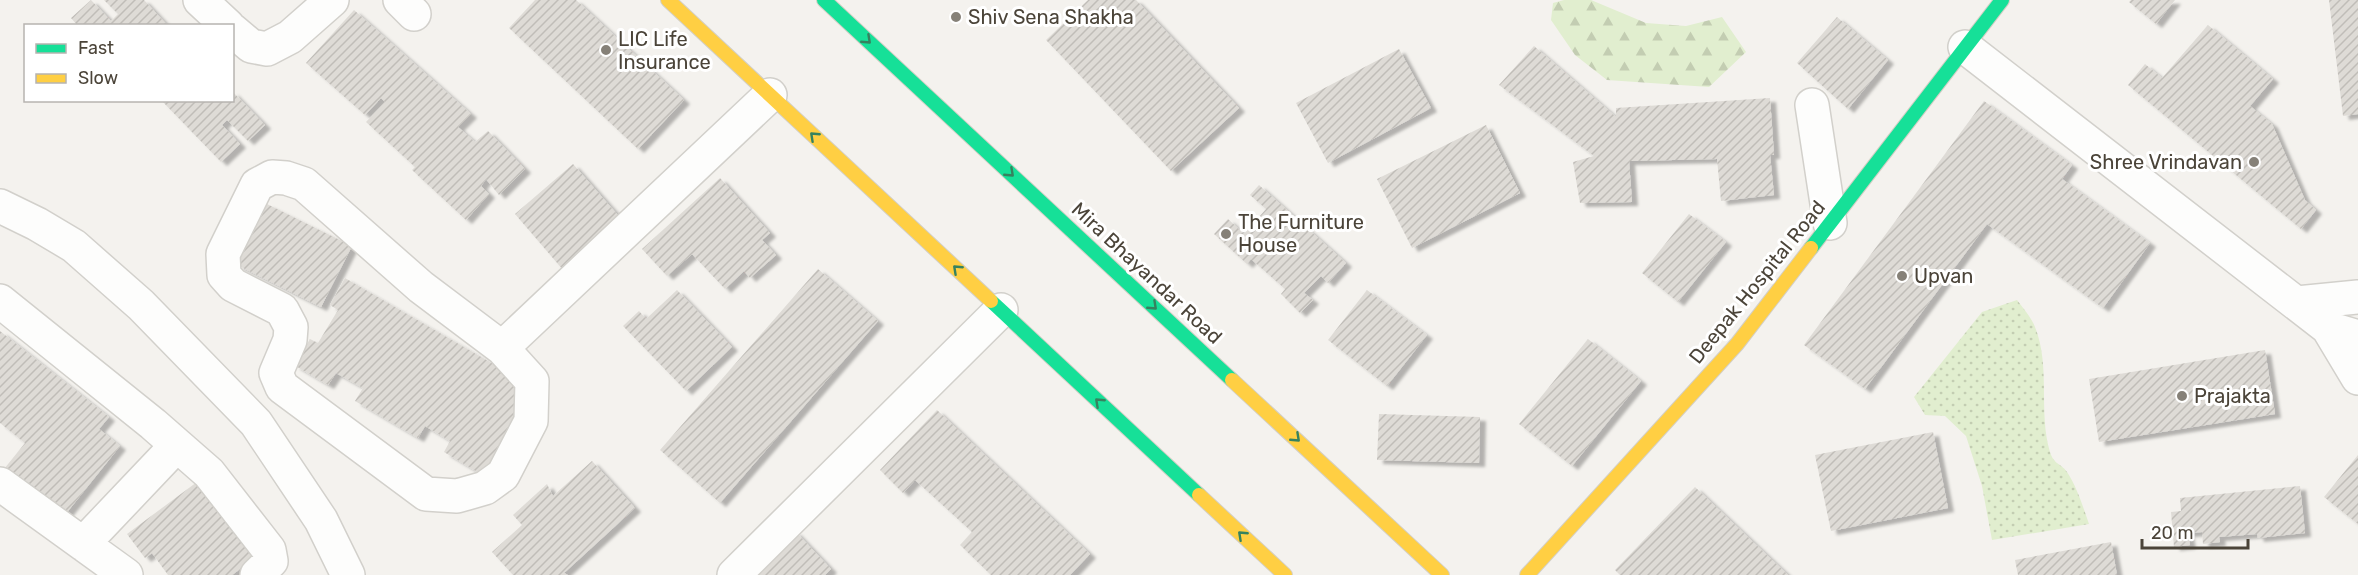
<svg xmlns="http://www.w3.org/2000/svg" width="2358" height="575" font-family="Rubik,sans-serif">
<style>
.forest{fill:url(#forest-firs)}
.garden{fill:url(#garden-dots)}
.building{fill:url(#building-hatch);filter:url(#shadow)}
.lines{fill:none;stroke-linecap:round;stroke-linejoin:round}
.street-casing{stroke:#d2d0cb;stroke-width:36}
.fast-casing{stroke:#d3cfc5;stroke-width:16}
.slow-casing{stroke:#d3cfc5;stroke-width:16}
.street{stroke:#fdfdfc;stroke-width:33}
.fast{stroke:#16e098;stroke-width:14}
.slow{stroke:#ffcf43;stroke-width:14}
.oneway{stroke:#36825f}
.poi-dot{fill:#868178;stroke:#fff;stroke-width:2}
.labels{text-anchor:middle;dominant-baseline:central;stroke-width:6;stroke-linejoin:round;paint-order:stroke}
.poi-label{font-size:20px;fill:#4b4439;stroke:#fff;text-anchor:start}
.street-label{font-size:20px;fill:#4b4439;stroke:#fff}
</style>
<defs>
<pattern id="forest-firs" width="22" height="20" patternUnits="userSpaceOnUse" patternTransform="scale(1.5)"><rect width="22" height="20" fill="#e1eecf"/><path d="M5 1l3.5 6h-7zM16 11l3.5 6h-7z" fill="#c3cdb2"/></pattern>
<pattern id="garden-dots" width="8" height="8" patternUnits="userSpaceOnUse" patternTransform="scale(1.5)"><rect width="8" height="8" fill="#e1eecf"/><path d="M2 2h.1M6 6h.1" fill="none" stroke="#c3cdb2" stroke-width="1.8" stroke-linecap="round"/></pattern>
<pattern id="building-hatch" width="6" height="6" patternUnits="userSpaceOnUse" patternTransform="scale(1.5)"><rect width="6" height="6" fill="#dedbd6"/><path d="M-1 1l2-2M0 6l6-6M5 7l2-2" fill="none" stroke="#c0bdb8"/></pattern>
<filter id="shadow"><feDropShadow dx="6" dy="4" stdDeviation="1.5" flood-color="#0004"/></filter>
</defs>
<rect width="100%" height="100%" fill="#f4f2ee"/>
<path class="forest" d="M1564,0H1591L1646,23L1686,26L1722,17L1746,52L1709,87L1607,80L1575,55L1551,20L1553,3Z"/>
<path class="garden" d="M2017,300C2023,308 2031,317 2035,327C2051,367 2038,411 2050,452C2054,465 2061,463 2067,472C2077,487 2083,507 2089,524L1992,540L1982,486L1966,436L1945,416L1925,415L1914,397L1982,312Z"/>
<path class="building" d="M91,0L111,21L118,14L104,0H144L168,26H78L71,18Z
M535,0H576L684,100L638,149L509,28Z
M1088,0H1136L1239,108L1171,171L1046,40Z
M2131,0H2175L2156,24L2129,2Z
M2329,0H2358V114L2343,116Z
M354,10L471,114L458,127L475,142L488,131L525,169L499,195L486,179L481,186L489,194L466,220L412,170L415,167L366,122L385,102L381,98L365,115L306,63Z
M1837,17L1888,60L1848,109L1797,63Z
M2208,25L2273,79L2250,106L2272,124L2305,200L2316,210L2301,229L2128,85L2145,64L2162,78Z
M1534,46L1616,117V108L1770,98L1774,155H1770L1774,195L1721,201L1717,159L1629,161L1632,202L1580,203L1573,162L1594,156L1499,85Z
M1399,49L1431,108L1328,163L1296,103Z
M232,91L265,125L248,141L227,120L222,125L240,144L221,162L161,100H232Z
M1984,101L2072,165L2062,179L2150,243L2103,308L1987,224L1865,389L1804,345Z
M1486,125L1520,193L1412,248L1377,179Z
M573,164L623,221L564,271L515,214Z
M720,178L770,233L762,240L776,255L750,278L744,271L725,289L692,254L667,276L642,249Z
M1259,185L1346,263L1328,283L1321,276L1304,293L1313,300L1300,313L1281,294L1285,289L1251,259L1247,264L1214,234L1228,219L1244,234L1266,209L1250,195Z
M267,204L352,246L321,307L237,265Z
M1689,214L1726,242L1678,302L1642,273Z
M818,269L878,321L720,503L660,450Z
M345,278L526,383L503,443L484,476L444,452L450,441L425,426L418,438L355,401L363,388L336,373L328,385L294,365L310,339L318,343L338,310L330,305Z
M677,290L732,347L686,391L623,326L639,311L646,319Z
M1367,290L1427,335L1387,386L1328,340Z
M0,331L109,417L99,429L120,446L64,516L0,474L25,443L0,423Z
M1588,339L1641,381L1572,466L1519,424Z
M2265,350L2275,414L2099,442L2089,379Z
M937,410L1090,554L1070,575H991L960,545L972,532L915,480L903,493L880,470Z
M1379,414L1480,417L1479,463L1377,460Z
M1933,432L1948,508L1831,531L1815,455Z
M2358,455V524L2324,497Z
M592,461L635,508L564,573L568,575H513L492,552L522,525L513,515L547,484L553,496Z
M201,479L259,555L232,575H168L152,553L145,558L127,534Z
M2300,486L2305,533L2258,538L2257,534L2219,537L2220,542L2203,544L2202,532L2188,533L2190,545L2174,547L2171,512L2181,511L2180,498Z
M1695,487L1788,575H1620L1615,570Z
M795,531L831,569L825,575H747Z
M2111,542L2117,575H2018L2015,560Z"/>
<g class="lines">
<defs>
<path id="street" d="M200,0L228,26
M400,0L414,14
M232,30L251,46L267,49L290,37L332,0
M1965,47L2328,328L2358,337
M1812,105L1830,223
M0,206L37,224L74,246L141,305L256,423L321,520L348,575
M0,301L153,424L209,473L269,550L271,561L257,575
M2297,303L2358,297
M2328,328L2358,378
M502,348L421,287L304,184L286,178L272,177L257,185L223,254L224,275L233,285L282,310L291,327L290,340L276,373L282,387L426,494L457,496L485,488L503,475L531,421L532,381L502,348L770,95
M0,484L126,575
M83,544L177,445
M734,575L1001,310"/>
<path id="fast" d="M824,0L1232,380
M1811,248L2002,0
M991,301L1199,495"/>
<path id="slow" d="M668,0L991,301
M1232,380L1442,575
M1199,495L1285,575
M1527,575L1737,344L1811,248"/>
</defs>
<use href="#street" class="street-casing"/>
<use href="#fast" class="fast-casing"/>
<use href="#slow" class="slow-casing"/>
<use href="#street" class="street"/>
<use href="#fast" class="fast"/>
<use href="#slow" class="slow"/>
</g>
<defs><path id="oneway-chevron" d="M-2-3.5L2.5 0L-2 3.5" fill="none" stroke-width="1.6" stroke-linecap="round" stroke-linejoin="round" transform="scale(1.5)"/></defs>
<g class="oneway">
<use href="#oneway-chevron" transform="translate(867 40) rotate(43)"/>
<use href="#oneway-chevron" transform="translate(814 136) rotate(-137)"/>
<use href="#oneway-chevron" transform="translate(1010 173) rotate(43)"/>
<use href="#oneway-chevron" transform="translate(957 269) rotate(-137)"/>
<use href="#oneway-chevron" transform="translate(1153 306) rotate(43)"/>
<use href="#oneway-chevron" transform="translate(1099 402) rotate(-137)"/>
<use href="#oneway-chevron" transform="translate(1296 438) rotate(43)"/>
<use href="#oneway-chevron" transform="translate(1242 535) rotate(-137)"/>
</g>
<g class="poi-dot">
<circle cx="956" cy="17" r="6"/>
<circle cx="606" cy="50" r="6"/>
<circle cx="2254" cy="162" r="6"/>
<circle cx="1226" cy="234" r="6"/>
<circle cx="1902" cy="276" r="6"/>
<circle cx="2182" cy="396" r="6"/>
</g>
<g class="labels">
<g class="poi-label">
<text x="968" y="17">Shiv Sena Shakha</text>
<text x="618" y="39">LIC Life<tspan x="618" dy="23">Insurance</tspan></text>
<text x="2242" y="162" text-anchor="end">Shree Vrindavan</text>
<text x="1238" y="222">The Furniture<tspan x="1238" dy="23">House</tspan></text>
<text x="1914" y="276">Upvan</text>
<text x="2194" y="396">Prajakta</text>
</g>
<g class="street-label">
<text transform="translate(1147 273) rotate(43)">Mira Bhayandar Road</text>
<text transform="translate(1757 282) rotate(-51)">Deepak Hospital Road</text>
</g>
</g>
<rect x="24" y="24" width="210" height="78" fill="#ffffff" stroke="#b7b4b0" stroke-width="1.5"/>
<rect x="36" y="44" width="30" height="9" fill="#16e098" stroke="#b7b4b0" stroke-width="1.5"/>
<text x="78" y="54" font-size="18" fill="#4b4439">Fast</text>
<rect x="36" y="74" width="30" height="9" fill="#ffcf43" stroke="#b7b4b0" stroke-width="1.5"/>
<text x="78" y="84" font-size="18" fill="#4b4439">Slow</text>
<path d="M2142 539v9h106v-9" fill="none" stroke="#4b4439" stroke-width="3"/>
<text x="2151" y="539" font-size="18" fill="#4b4439" stroke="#ffffff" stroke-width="4.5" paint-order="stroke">20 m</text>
</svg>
